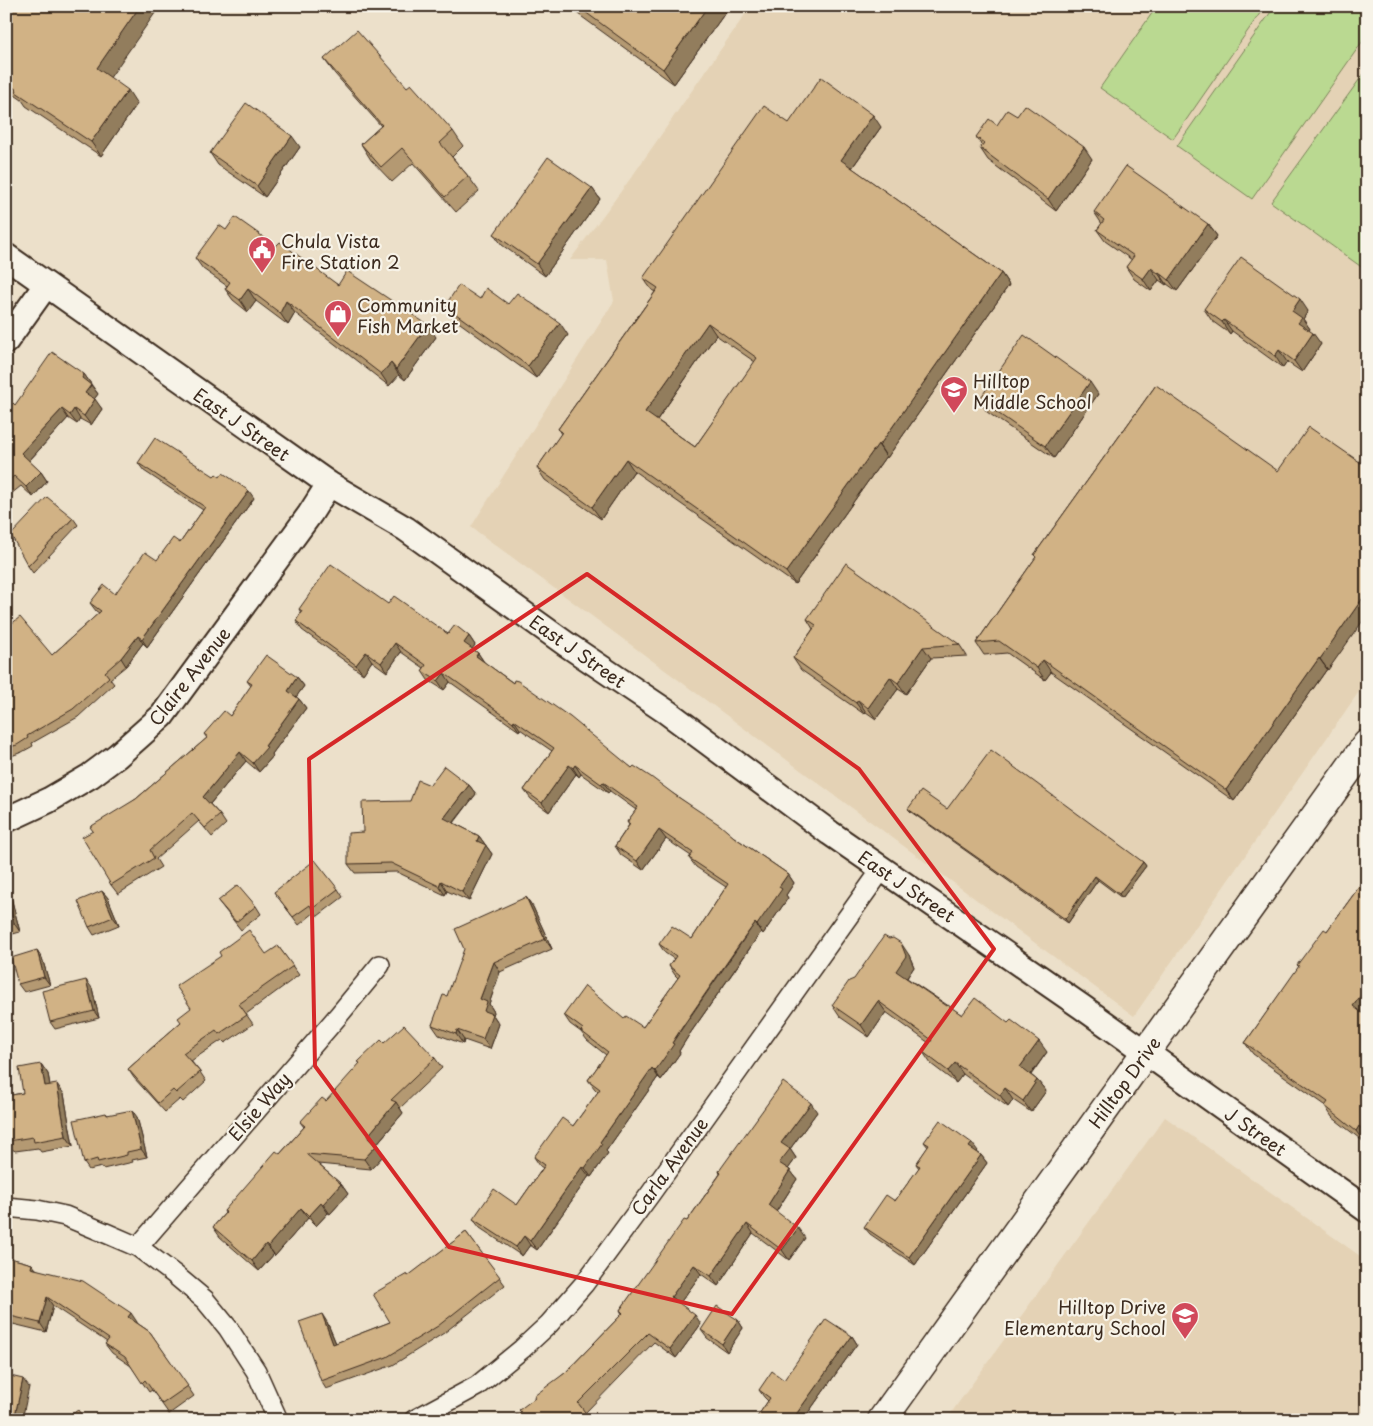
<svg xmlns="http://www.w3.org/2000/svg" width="1373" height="1426" font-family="'Playpen Sans',sans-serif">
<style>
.built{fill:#e4d2b5}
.green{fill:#bad991;stroke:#7a8258}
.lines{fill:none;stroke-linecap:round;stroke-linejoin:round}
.minor-casing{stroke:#3b2a1e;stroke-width:22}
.tertiary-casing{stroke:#3b2a1e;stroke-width:28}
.secondary-casing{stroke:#3b2a1e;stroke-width:31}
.minor{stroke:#f7f3e8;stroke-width:19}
.tertiary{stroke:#f7f3e8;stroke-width:24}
.secondary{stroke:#f7f3e8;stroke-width:28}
.wall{fill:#b49972;stroke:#3b2a1e;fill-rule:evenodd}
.shaded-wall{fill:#927d5d;stroke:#3b2a1e}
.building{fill:#d1b285;stroke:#3b2a1e;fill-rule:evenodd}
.marked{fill:none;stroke:#d62828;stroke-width:4;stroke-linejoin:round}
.labels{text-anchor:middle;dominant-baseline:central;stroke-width:4.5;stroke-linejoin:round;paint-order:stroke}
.poi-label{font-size:18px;fill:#3b2a1e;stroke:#f7f3e8;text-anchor:start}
.street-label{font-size:18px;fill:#3b2a1e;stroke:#f7f3e8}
</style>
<rect width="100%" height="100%" fill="#ece0ca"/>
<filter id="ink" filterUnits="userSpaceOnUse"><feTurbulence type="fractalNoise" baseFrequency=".02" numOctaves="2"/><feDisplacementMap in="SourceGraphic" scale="10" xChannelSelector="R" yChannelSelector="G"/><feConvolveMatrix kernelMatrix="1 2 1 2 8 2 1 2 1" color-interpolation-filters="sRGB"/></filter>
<g filter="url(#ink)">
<path class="built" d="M751,6H1367V680L1134,1016L471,527L614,301L607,260H570L633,175Z
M1165,1117L1367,1261V1420H946Z"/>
<path class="green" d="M1157,6H1265L1173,139L1100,88Z
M1275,6H1367V35L1252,199L1177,146Z
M1367,69V271L1271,202Z"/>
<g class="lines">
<defs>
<path id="minor" d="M6,1207L37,1210L65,1216L108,1234L138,1247L174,1274L205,1300L228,1328L256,1371L278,1420
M138,1247L338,1016L380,965
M414,1420L477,1386L522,1349L549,1324L584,1284L651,1193L882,869"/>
<path id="tertiary" d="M6,256L329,484L406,529L566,644L667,712L830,833L1082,1007L1367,1210
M6,341L46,285
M6,820L49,800L90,776L117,756L162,716L310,514L329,484"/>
<path id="secondary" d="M882,1420L1367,744"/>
</defs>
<use href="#minor" class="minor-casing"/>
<use href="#tertiary" class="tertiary-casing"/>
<use href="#secondary" class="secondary-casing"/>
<use href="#minor" class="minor"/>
<use href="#tertiary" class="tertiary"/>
<use href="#secondary" class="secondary"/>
</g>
<path class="wall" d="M6,6L110,78L137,104L101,156L26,106L22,100L6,89Z
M567,6H730L674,84Z
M324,59L407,87L453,131L463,146L452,157L468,176L479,191L456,212L413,163L392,182L371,160L361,144L381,126L335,74Z
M1017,116L1092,159L1056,211L988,160L980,148L982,146L976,137L997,125Z
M789,123L881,127L852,168L1001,273L1009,285L887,458L886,456L795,584L634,471L601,519L545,480L537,468L561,434L558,429L655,292L652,290L643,278ZM716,335L755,362L695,447L657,420Z
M300,147L265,197L218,165L210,153Z
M592,188L600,199L545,276L502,245L494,234Z
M1094,212L1208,224L1217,236L1177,291L1167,284L1166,285L1159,280L1151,291L1134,279L1126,267L1132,260L1105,241L1097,230L1102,224Z
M226,230L276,246L338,285L436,337L405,380L399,375L389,386L295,313L288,325L256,301L248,312L233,300L225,289L227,286L203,269L195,258Z
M480,299L508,304L568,335L536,378L453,318L445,306Z
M1204,309L1308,311L1303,319L1310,329L1309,330L1321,344L1302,372L1287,362L1283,368L1232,331L1230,334L1212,321Z
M84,374L98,394L94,399L102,409L91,425L80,419L77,424L68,418L29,461L41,472L47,481L33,497L21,486L6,498V409Z
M1156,385L1328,670L1327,669L1234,801L1051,672L1045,680L1007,653L984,655L976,643L1036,557L1034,555Z
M1098,394L1054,458L987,412L979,400Z
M138,463L214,476L254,498L147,647L143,643L126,666L110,679L114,684L78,717L32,743L33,746L22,752L6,758V683L52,655L99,613L96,611L90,603L115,594L157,560L180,543L203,510L144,471Z
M73,518L78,525L33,573L28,566Z
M388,604L448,634L469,636L475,645L472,649L478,653L484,662L632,768L675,795L734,837L788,874L794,883L786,895L788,898L763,934L761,932L746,954L689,1035L679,1051L680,1053L661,1080L658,1077L606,1151L608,1153L591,1177L589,1176L537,1250L530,1245L522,1256L480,1228L473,1219L517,1205L543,1168L540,1166L534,1157L573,1126L598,1092L595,1089L588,1080L606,1055L587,1040L581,1032L570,1024L564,1015L624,1019L643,1027L678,978L675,975L669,966L674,959L665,953L659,944L692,939L726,887L696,867L689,858L691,856L666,839L643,870L621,855L615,846L629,825L627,822L636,810L610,791L608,793L581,774L579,777L576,774L549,812L531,799L524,790L552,751L520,729L519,731L450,682L444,690L428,680L422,671L424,668L401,652L387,672L372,661L363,674L302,630L296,621L301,613L299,609Z
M807,619L959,644L967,656L931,658L906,694L898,689L876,719L866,712L864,714L801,670L793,658L813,629Z
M297,677L304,686L296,697L299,699L306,708L272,754L273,756L259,772L246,761L210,804L220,815L226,824L212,837L199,821L156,859L161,867L118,894L111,885L93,831L136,799L207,738L204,734L230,716L251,686L247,681Z
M430,785H469L476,794L454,823L479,836L492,854L469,901L447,891L445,895L397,872L355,873L348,864L363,832L410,801Z
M908,809H947L1143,862L1146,866L1122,898L1098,880L1068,923L911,812Z
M1367,876V1009L1363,1014L1367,1017V1138L1364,1142L1332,1117L1325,1106V1105L1253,1054L1245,1043L1299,967L1297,965L1327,931Z
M6,878L20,932L6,936Z
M338,889L343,897L318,916L315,912L299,925L274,892Z
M102,891L108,898L119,925L94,935L89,927Z
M526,897L533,907L552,949L500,972L489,1004L494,1012L493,1015L499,1024L490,1049L464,1040L463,1044L439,1035L432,1025L447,996Z
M218,901L256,906L261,914L241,930Z
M278,946L299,975L246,1014L253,1024L225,1043L222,1040L191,1061L200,1072L206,1081L183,1102L180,1099L165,1112L134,1078L128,1069L181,1022Z
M37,950L42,958L50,985L24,992L18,984Z
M909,955L914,967L907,978L962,1015L1047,1052L1031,1075L1037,1080L1046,1091L1031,1112L1013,1100L1008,1107L963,1074L956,1083L931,1064L923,1052L929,1043L886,1012L869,1037L840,1017L832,1005Z
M92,988L99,1018L55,1029L50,1022Z
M384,1043L435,1058L442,1068L400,1108L403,1113L376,1145L383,1156L371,1169L318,1164L341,1184L348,1194L330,1214L328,1213L316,1226L308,1218L275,1256L274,1254L259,1271L220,1237L213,1227L225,1213L224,1211L280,1154L304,1127L300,1122L326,1101Z
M41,1064L48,1074L50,1085L64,1094L73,1146L41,1152L38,1148L15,1151L14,1150H6V1096L23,1093Z
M817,1112L790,1149L796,1158L788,1169L790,1170L797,1179L776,1212L805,1238L789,1260L753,1233L718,1286L701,1274L679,1304L701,1324L676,1358L654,1342L585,1413L590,1420H508L521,1412L535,1398L565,1373L622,1314L620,1310L687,1221L720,1174L719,1171Z
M106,1113L108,1115L137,1117L147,1157L132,1160L133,1162L103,1169L102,1167L89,1170L84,1163Z
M924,1142L978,1151L977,1152L981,1155L987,1163L915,1265L870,1234L864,1227L895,1201L919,1168L916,1164L928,1147Z
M466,1232L505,1285L444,1333L393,1365L326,1389L321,1381L327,1322L336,1343L390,1322L409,1276Z
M6,1257L32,1264L36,1269L137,1322V1323L150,1332L194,1396L169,1414L152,1390L149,1392L131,1366L112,1353L105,1344L107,1342L53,1306L46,1332L13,1324L12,1327L6,1326Z
M738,1320L743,1328L727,1352L707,1338L701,1330Z
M852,1336L857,1344L803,1420H755L768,1401L764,1397L759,1390L784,1380Z"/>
<path class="shaded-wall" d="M140,6H160L107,82L97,68Z
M708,6H730L674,84L663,69Z
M128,90L137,104L101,156L91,142Z
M873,115L881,127L849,172L841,160Z
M292,136L300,147L265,197L257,186Z
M1084,147L1092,159L1056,211L1048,199Z
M592,188L600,199L545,276L537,264Z
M1208,224L1217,236L1177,291L1169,280Z
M1151,268L1159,280L1151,291L1143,279Z
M1159,272L1167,284L1166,285L1158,273Z
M1001,273L1009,285L887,458L879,446Z
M248,289L256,301L248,312L240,300Z
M1300,299L1308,311L1303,319L1310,329L1307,334L1298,323L1292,311Z
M286,301L295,313L288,325L280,313Z
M1224,320L1232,331L1230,334L1222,322Z
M560,323L568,335L536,378L528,366Z
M708,323L716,335L654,424L645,412Z
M428,325L436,337L405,380L396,369Z
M1313,333L1321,344L1302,372L1294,361Z
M1279,350L1287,362L1283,368L1275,356Z
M391,363L399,375L389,386L381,374Z
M84,374L91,384L88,387L82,378Z
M1090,382L1098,394L1054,458L1045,446Z
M91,385L98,394L92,402L85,393Z
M95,399L102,409L91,425L84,416Z
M62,409L68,418L27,463L21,453Z
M74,409L80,419L77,424L70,415Z
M878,444L886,456L795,584L786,572Z
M626,459L634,471L601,519L592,507Z
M41,472L47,481L33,497L26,487Z
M249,491L254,498L147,647L142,639Z
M1367,592V615L1328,670L1320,659Z
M138,636L143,643L126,666L121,658Z
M469,636L475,645L470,652L464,643Z
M395,643L401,652L387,672L381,663Z
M923,647L931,658L906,694L898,683Z
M366,652L372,661L363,674L356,665Z
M478,653L484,662L476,656Z
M1319,658L1327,669L1234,801L1226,790Z
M1043,660L1051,672L1045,680L1037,668Z
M444,673L450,682L444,690L438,681Z
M297,677L304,686L294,700L288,691Z
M890,677L898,689L876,719L868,708Z
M299,699L306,708L272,754L273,756L259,772L253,763Z
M858,700L866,712L864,714L856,703Z
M514,720L520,729L519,731L513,722Z
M240,752L246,761L209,805L203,797Z
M569,765L576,774L549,812L542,803Z
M575,765L581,774L579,777L573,768Z
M603,782L610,791L608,793L601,784Z
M469,785L476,794L450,827L444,818Z
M659,830L666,839L643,870L637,861Z
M479,836L492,854L469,901L462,892L477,841Z
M1143,862L1146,866L1122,898L1119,894Z
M788,874L794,883L786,895L788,898L763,934L757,925L779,887Z
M1095,876L1098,880L1068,923L1065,919Z
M6,878L20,932L14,923L6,894Z
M441,881L447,891L445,895L439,886Z
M102,891L108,898L119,925L113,917Z
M526,897L533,907L552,949L545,939Z
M755,923L761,932L689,1035L679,1051L680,1053L661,1080L655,1071L672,1043Z
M901,943L909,955L914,967L904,982L896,971Z
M37,950L42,958L50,985L44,977Z
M494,962L500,972L489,1004L494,1012L493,1015L499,1024L490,1049L483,1039L484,1011L480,999Z
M86,980L92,988L99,1018L94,1011Z
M1367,987V1009L1361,1017L1353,1006Z
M878,1001L886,1012L869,1037L861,1025Z
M457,1030L464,1040L463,1044L456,1034Z
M1039,1041L1047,1052L1028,1078L1020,1067Z
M955,1063L963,1074L956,1083L948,1071Z
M41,1064L48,1074L52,1096L45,1086Z
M652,1068L658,1077L606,1151L608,1153L591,1177L585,1168L600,1142Z
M1037,1080L1046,1091L1031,1112L1023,1101Z
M57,1084L64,1094L73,1146L66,1136Z
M1005,1088L1013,1100L1008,1107L1000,1095Z
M396,1102L403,1113L374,1147L367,1137Z
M811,1103L817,1112L790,1149L796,1158L786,1172L779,1163L781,1143Z
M132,1110L137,1117L147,1157L141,1149Z
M1359,1126L1367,1137V1138L1364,1142L1356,1131Z
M972,1143L978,1151L975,1154L969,1147Z
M376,1146L383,1156L371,1169L364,1159Z
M981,1155L987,1163L915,1265L909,1257Z
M582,1167L589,1176L537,1250L530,1241Z
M790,1170L797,1179L774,1215L768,1205Z
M341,1184L348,1194L330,1214L323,1204Z
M321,1203L328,1213L316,1226L309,1216Z
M301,1208L308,1218L275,1256L268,1246Z
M747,1224L753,1233L718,1286L711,1276Z
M798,1228L805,1238L789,1260L782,1250Z
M524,1236L530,1245L522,1256L516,1247Z
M266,1244L274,1254L259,1271L252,1261Z
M32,1264L38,1273L31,1268Z
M694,1265L701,1274L677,1307L671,1297Z
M47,1297L53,1306L46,1332L40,1323Z
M131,1313L137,1322L135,1326L128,1317Z
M322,1314L327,1322L339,1351L333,1344Z
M6,1315L13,1324L12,1327L6,1319Z
M695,1315L701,1324L676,1358L670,1349Z
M738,1320L743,1328L727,1352L722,1344Z
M852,1336L857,1344L803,1420H792Z
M23,1379L29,1387L22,1420H14Z"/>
<path class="building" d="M6,6H140L97,68L128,90L91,142L16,92L17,90L6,82Z
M577,6H708L663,69Z
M357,30L407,87L411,84L453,131L440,143L468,176L445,197L402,148L381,167L361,144L382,125L324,59Z
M821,77L873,115L841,160L1001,273L879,446L878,444L786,572L626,459L592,507L537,468L562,432L558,429L658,288L643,278L764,106L789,123ZM708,323L757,358L695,447L645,412Z
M246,103L292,136L257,186L210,153Z
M1025,105L1084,147L1048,199L980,148L984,143L976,137L989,119L997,125L1007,110L1017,116Z
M548,157L592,188L537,264L494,234Z
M1126,166L1208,224L1169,280L1159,272L1158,273L1151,268L1143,279L1126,267L1134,256L1097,230L1104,220L1094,212Z
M235,217L276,246L280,242L338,285L347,271L428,325L396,369L391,363L381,374L286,301L280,313L248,289L240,300L225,289L230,282L195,258L219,225L226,230Z
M1241,257L1300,299L1292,311L1302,318L1298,323L1313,333L1294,361L1279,350L1275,356L1224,320L1222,322L1204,309Z
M459,285L480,299L486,288L508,304L517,293L560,323L528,366L445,306Z
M1024,335L1090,382L1045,446L979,400Z
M52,352L84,374L82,378L91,385L85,393L95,399L84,416L74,409L70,415L62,409L21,453L41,472L26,487L14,476L6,483V409L13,403L15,405Z
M1156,385L1278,471L1309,427L1367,467V592L1320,659L1319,658L1226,790L1043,660L1037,668L999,641L976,643L1036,557L1034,555Z
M155,438L214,476L216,474L220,477L223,473L249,491L142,639L138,636L121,658L105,672L109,677L73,709L27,736L28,738L17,745L6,748V683L11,680L6,674V628L20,617L52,655L101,611L90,603L104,585L115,594L145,552L157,560L173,538L180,543L205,507L138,463Z
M47,497L73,518L28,566L11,535Z
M846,563L959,644L923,647L898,683L890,677L868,708L858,700L856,703L793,658L816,625L807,619Z
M331,564L388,604L394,596L448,634L455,625L469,636L464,643L478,653L476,656L513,683L514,680L518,681L570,717L632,768L634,766L651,777L675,795L720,825L734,837L788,874L779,887L782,889L757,925L755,923L739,945L683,1026L672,1043L674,1044L655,1071L652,1068L600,1142L602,1144L585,1168L582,1167L530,1241L524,1236L516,1247L473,1219L494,1189L517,1205L545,1165L534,1157L562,1118L573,1126L600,1089L588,1080L608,1052L581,1031L583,1029L564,1015L585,986L624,1019L626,1016L643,1027L680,975L669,966L676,956L659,944L672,926L692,939L728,884L689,858L693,853L659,830L637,861L615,846L630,824L627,822L638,807L603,782L601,784L575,765L573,768L569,765L542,803L524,790L554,748L514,720L513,722L444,673L438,681L422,671L426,665L395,643L381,663L366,652L356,665L296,621L302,611L299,609Z
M266,655L297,677L288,691L299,699L265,746L267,747L253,763L240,752L203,797L220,815L205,828L192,813L150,850L154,858L111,885L82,837L93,831L90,827L136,799L208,737L204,734L224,711L230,716L252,684L247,681Z
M991,750L1143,862L1119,894L1095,876L1065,919L908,809L921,791L947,809Z
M444,766L469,785L444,818L479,836L477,841L486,845L462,892L441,881L439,886L391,863L348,864V833L363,832L362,802L410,801L418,780L430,785Z
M315,860L338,889L312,909L310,905L293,917L274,892Z
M1367,876V987L1353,1006L1367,1017V1132L1359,1126L1356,1131L1325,1106L1328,1102L1245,1043L1299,966L1297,965L1324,929L1327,931Z
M238,885L256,906L236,922L218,901Z
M102,891L113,917L89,927L78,901Z
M6,894L14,923L6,925Z
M526,897L545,939L494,962L480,999L487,1002L484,1011L492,1014L483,1039L457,1030L456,1034L432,1025L443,995L447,996L464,949L455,929Z
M249,930L266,954L278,946L293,966L239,1004L247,1015L219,1034L216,1030L183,1053L200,1072L176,1093L173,1090L158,1103L128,1069L181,1022L178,1018L191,1008L176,986L221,956L219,952Z
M884,936L889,939L893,938L901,943L906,956L896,971L947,1006L948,1005L962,1015L975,998L1008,1023L1011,1020L1039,1041L1020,1067L1037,1080L1023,1101L1005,1088L1000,1095L955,1063L948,1071L923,1052L932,1040L878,1001L861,1025L832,1005L849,981L854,979Z
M37,950L44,977L18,984L11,958Z
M86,980L94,1011L50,1022L42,991Z
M404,1025L435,1058L391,1100L396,1102L367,1137L376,1146L364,1159L306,1154L341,1184L323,1204L321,1203L309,1216L301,1208L268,1246L266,1244L252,1261L213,1227L226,1212L224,1211L276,1151L280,1154L305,1126L300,1122L322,1098L326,1101L360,1063L358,1062L381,1040L384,1043Z
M41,1064L45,1086L57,1084L66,1136L34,1142L33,1137L8,1141L7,1140H6V1096L23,1093L19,1068Z
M783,1082L811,1103L781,1143L790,1149L779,1163L790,1170L768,1205L798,1228L782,1250L747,1224L711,1276L694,1265L671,1297L695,1315L670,1349L648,1333L578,1403L588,1416L583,1420H508L521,1412L519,1410L535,1398L534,1396L565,1373L623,1313L620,1310L684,1220L687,1221L721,1173L719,1171Z
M132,1110L141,1149L127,1152V1155L98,1162L97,1159L84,1163L74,1120L106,1113L107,1115Z
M940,1120L972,1143L969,1147L981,1155L909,1257L864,1227L886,1195L895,1201L920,1166L916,1164L929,1145L924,1142Z
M466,1232L500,1277L438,1326L387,1357L321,1381L299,1322L322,1314L333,1344L390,1322L373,1294L407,1274L408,1276Z
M6,1257L32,1264L31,1268L83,1281L131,1313L128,1317L150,1332L188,1386L162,1404L145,1380L142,1383L125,1357L105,1344L109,1339L47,1297L40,1323L6,1315Z
M717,1306L738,1320L722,1344L701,1330Z
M826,1319L852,1336L792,1420H755L770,1398L759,1390L772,1371L784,1380Z
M6,1375L23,1379L14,1420H6Z
M78,1410L85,1420H63Z
M205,1416L206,1420H191Z"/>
</g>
<path class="marked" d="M587,574L859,769L994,949L732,1314L449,1247L315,1066L309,759Z"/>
<defs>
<symbol id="civic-pin" viewBox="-11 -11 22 30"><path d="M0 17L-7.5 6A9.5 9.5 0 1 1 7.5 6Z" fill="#d1495b" stroke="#f7f3e8"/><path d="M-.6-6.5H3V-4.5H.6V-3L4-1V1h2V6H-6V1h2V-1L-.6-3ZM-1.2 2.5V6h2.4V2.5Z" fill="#fff"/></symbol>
<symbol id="shop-pin" viewBox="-11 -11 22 30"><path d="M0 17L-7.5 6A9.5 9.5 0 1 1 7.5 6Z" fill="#d1495b" stroke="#f7f3e8"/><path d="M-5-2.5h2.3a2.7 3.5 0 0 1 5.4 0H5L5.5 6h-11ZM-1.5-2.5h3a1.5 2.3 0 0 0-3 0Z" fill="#fff"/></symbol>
<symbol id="school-pin" viewBox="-11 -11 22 30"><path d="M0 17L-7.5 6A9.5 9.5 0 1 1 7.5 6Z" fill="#d1495b" stroke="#f7f3e8"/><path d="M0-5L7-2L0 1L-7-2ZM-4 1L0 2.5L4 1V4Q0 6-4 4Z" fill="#fff"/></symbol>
</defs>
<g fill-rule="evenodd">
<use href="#civic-pin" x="246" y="234" width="32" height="43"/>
<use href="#shop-pin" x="322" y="298" width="32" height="43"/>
<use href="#school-pin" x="938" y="374" width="32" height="43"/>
<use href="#school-pin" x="1169" y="1300" width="32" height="43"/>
</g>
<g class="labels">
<g class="poi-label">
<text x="281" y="240">Chula Vista<tspan x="281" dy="21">Fire Station 2</tspan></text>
<text x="357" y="304">Community<tspan x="357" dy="21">Fish Market</tspan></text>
<text x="973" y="380">Hilltop<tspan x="973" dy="21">Middle School</tspan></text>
<text x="1166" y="1306" text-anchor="end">Hilltop Drive<tspan x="1166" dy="21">Elementary School</tspan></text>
</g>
<g class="street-label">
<text transform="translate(242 424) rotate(35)">East J Street</text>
<text transform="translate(578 651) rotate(35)">East J Street</text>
<text transform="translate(189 676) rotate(-52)">Claire Avenue</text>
<text transform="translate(907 886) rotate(34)">East J Street</text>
<text transform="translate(1124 1082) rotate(-54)">Hilltop Drive</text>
<text transform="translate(259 1106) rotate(-49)">Elsie Way</text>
<text transform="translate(1256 1131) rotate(35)">J Street</text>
<text transform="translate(669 1166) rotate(-54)">Carla Avenue</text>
</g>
</g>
<rect width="1373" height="1426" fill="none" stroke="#f7f3e8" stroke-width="25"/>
<rect x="12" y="12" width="1348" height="1401" fill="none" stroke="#3b2a1e" stroke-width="2" filter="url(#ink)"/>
</svg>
